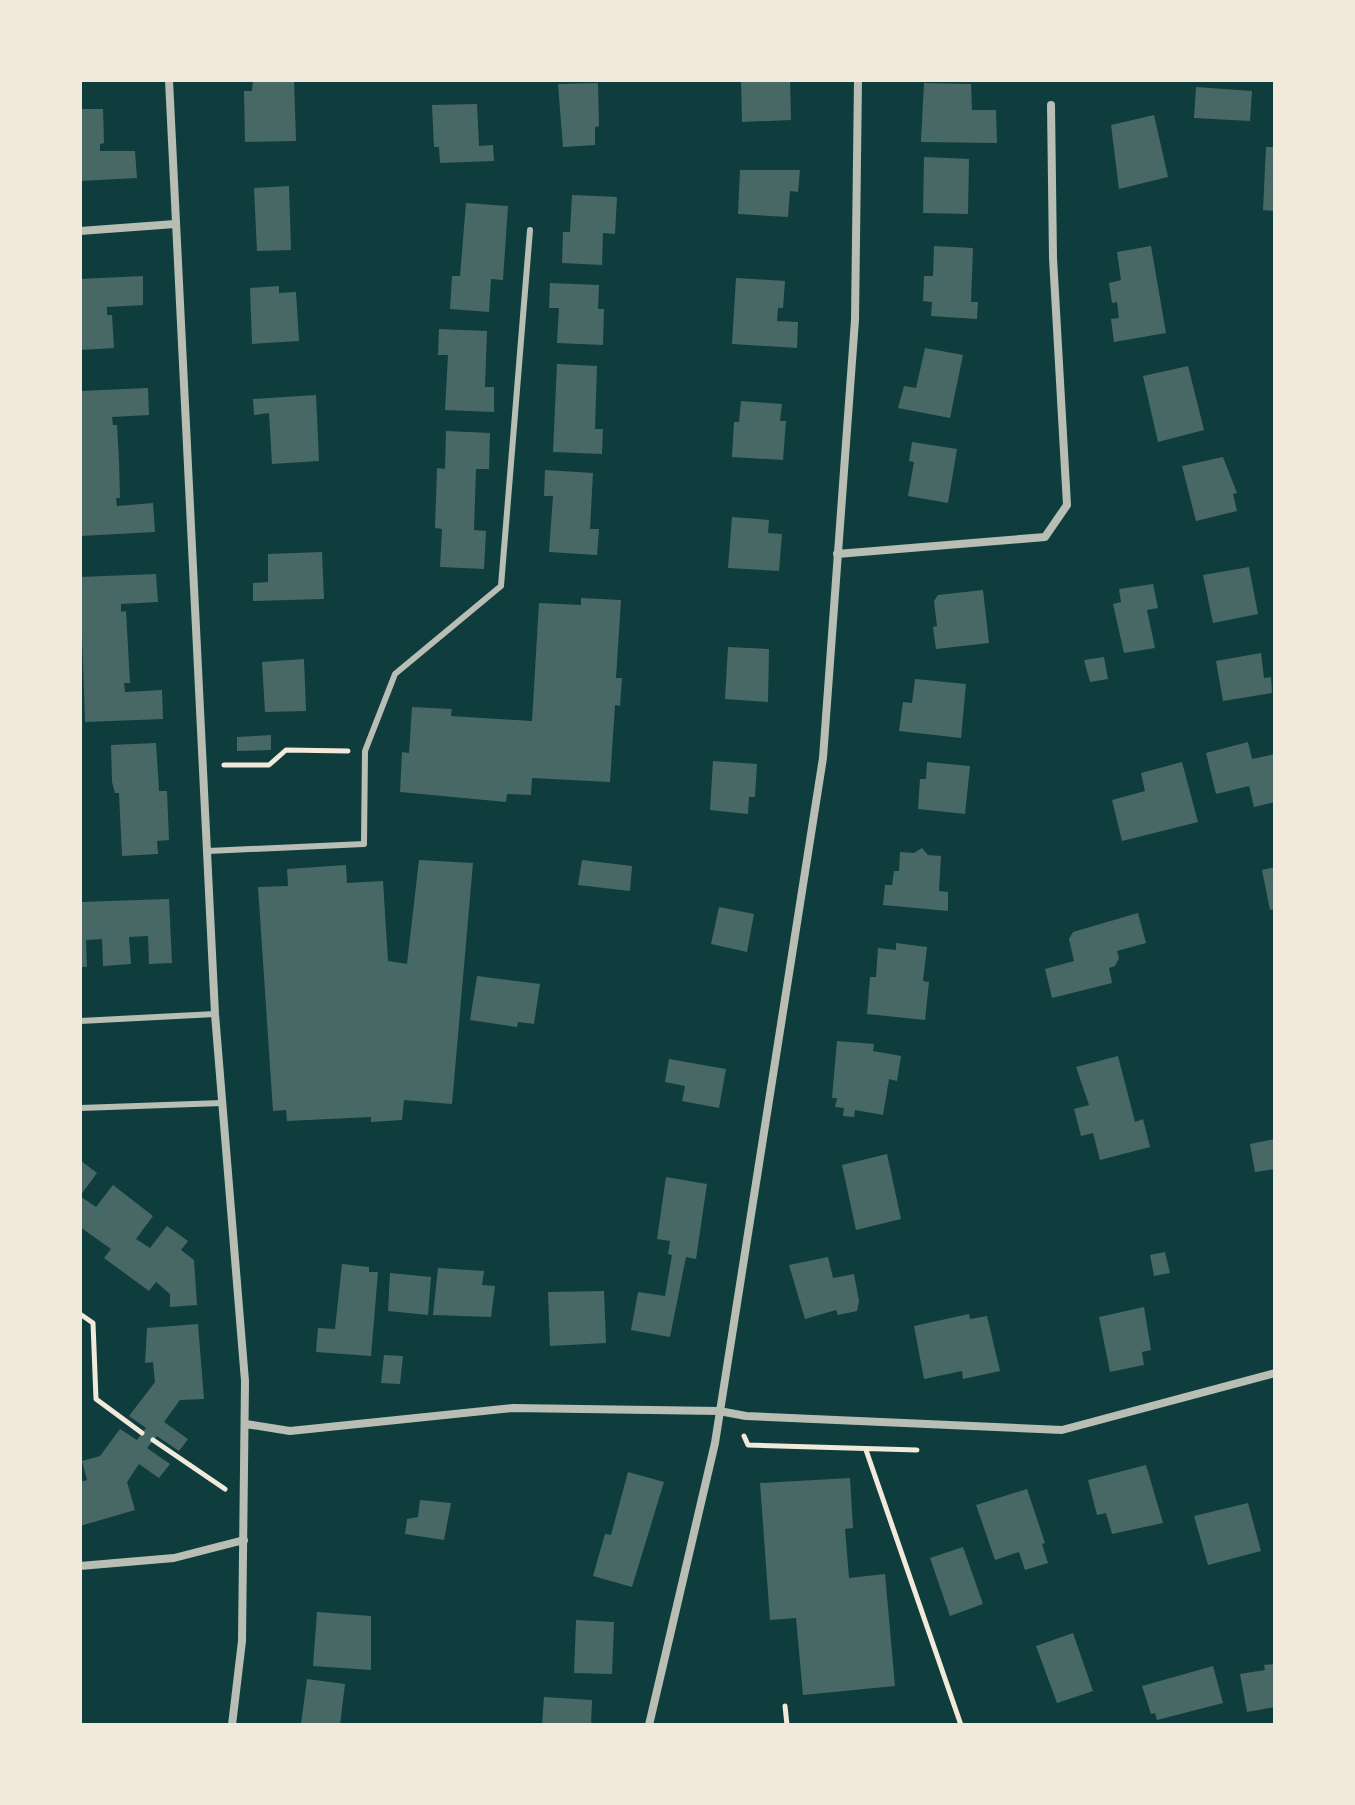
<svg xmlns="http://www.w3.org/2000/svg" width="1355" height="1805" font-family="'Archivo Narrow',sans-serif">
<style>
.building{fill:#486865}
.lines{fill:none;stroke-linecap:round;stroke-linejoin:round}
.path{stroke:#f1e9da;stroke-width:5}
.service{stroke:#b8beb3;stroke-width:6}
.minor{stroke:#b8beb3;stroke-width:8}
</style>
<rect width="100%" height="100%" fill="#0f3d3e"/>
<path class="building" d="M253,80H294L296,141L245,142L244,91H252Z
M741,80H790L791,120L742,122Z
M598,83L599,126L595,127V145L563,147L558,84Z
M924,83L971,84L972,110H996L997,143L921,142Z
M1196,87L1252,91L1250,121L1194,118Z
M477,104L479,146L493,145L494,161L440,163L439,147H434L432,105Z
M80,109H103L104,143L100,144V151H135L137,178L80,181Z
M1154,115L1168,177L1119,189L1111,125Z
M1266,147H1275V211L1263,210Z
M924,157L969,159L968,214L923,213Z
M740,170H800L798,192L790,191L788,217L738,214Z
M289,186L291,250L257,251L254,188Z
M572,195L617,197L615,234L603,233L602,265L562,263L563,232H570Z
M466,203L508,206L503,280L491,279L489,312L450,309L452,276H460Z
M934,246L973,248L971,302H978L977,319L931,316L932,302L923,301L924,276H933Z
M1151,246L1166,333L1114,342L1111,319L1119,318L1117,302L1112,303L1109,283L1121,280L1117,252Z
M143,276V305L107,307V315H112L114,348L80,350V279Z
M736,278L785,281L783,308H778L777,321L798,322L797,348L732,344Z
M550,283L599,285L598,309H604L603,345L557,343L559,308H549Z
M279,286V293L296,292L299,341L252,344L250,288Z
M439,329L487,331L485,387H494V412L445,410L448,355H438Z
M925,348L963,355L950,418L898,408L904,386L916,388Z
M557,364L597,366L595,429H603L602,454L553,452Z
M1188,366L1204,430L1158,442L1143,376Z
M148,388L149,415L112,417L113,425H117L119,461L120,498H116L117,506L153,503L155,532L80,536V391Z
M316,395L319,461L272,464L269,413L254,415L253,399Z
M741,401L782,404L780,421H786L783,460L732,457L734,422H739Z
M446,431L490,433L489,469H476L474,530L486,531L484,569L440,567L442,529L435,528L437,468L445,469Z
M912,442L957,449L948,503L908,496L914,462L909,461Z
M1223,457L1237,493L1233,494L1237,511L1196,521L1182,466Z
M545,470L593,473L590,529H599L597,555L549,552L553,496H544Z
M732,517L769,520L768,533L782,534L779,571L728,568Z
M322,552L324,599L253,601V583L268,582V554Z
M1249,567L1258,614L1213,623L1203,575Z
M156,574L158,602L121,604V612L126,611L130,683H124L125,692L162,690L163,719L85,722L80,577Z
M1153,584L1158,608L1147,610L1155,648L1124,653L1113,604L1121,602L1119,589Z
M983,590L989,643L936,649L933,627L937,626L934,601L938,595Z
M581,598L621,600L616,678H622L620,706L615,705L610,782L532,778L531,795L507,794L506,802L400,792L402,752L409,753L412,707L452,709L451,716L532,721L539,603L581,605Z
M728,647L769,649L768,702L725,699Z
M1261,653L1264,678L1271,677L1272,693L1223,701L1216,661Z
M1104,657L1108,679L1090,682L1084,660Z
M304,659L306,711L265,712L262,662Z
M915,679L966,684L961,738L899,731L903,702L912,703Z
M271,735V750L237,751V737Z
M1248,742L1252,759L1275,754V802L1254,807L1249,786L1216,794L1206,753Z
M156,743L159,791H167L169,840L157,841L158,854L122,856L119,793H115L112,782L111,745Z
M713,761L757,764L755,797H749L748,814L710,810Z
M927,762L970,766L965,814L918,809L920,779H926Z
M1182,762L1198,822L1122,841L1112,800L1145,791L1141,773Z
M922,848L928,855L941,856L939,891L948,892V911L883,905L885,885H892L894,871H899L900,852L914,853Z
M419,860L473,863L452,1104L404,1100L402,1120L371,1122V1117L287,1121L286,1110L273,1111L258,887L288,886L287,869L346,865L347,883L383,881L388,961L407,964Z
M582,860L632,866L630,891L578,885Z
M1275,867V909L1270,910L1262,870Z
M169,899L172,963L149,964L148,936L129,937L131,964L103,966L102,939L86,940L87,967H80V902Z
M719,907L754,914L747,952L711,944Z
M1138,913L1146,943L1117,951L1119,958L1115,966L1109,968L1112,983L1052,998L1045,969L1074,961L1069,939L1073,932Z
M896,943L927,947L923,981L929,982L925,1020L867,1014L870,977H876L878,948L896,950Z
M477,976L540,984L534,1024L518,1022L517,1027L470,1020Z
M837,1041L874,1044L873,1051L901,1056L897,1081L889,1079L883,1115L855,1110L854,1117L843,1116L844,1108L835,1107L837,1098H832Z
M1118,1056L1135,1122L1143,1119L1150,1147L1100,1160L1093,1133L1081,1136L1074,1109L1089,1105L1076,1067Z
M669,1059L726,1069L719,1108L682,1101L685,1086L665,1082Z
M1275,1139V1169L1255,1172L1250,1144Z
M887,1154L901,1219L856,1230L842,1165Z
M80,1160L97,1173L80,1196L96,1207L113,1185L153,1216L136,1239L150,1248L167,1226L188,1241L181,1250L194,1260L197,1305L170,1307V1294L156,1282L149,1291L104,1258L111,1249L80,1227Z
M666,1177L707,1184L696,1259L686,1257L670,1337L631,1330L638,1292L665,1296L672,1255L668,1254L670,1241L657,1239Z
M1165,1252L1170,1273L1154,1276L1150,1255Z
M828,1257L833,1278L854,1274L859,1301L857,1311L838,1315L836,1310L805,1319L789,1265Z
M342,1264L369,1267V1272H378L371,1356L316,1352L318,1328L335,1329Z
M438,1268L484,1271L482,1285L495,1286L491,1317L433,1315Z
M390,1273L431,1277L428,1315L388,1311Z
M604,1291L606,1343L550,1346L548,1292Z
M1144,1307L1151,1350L1142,1352L1144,1365L1110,1372L1099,1317Z
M969,1314L970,1319L987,1316L1000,1371L963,1379L962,1371L924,1379L914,1326Z
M198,1324L204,1399L180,1400L164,1422L188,1439L179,1451L157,1436L147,1448L170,1464L159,1478L139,1464L127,1482L135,1510L80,1526V1482L87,1480L82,1461L100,1456L120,1429L137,1440L146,1428L129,1416L155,1382L153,1362L145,1363L147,1328Z
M384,1355L403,1356L400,1384L381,1383Z
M1146,1465L1163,1523L1112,1534L1106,1513L1097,1515L1088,1480Z
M628,1472L664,1482L632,1587L593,1576L605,1534L611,1535Z
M850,1478L853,1528L845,1529L849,1578L885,1574L895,1686L803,1695L796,1618L770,1620L760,1483Z
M1027,1489L1045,1543L1042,1544L1048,1563L1025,1570L1019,1552L995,1560L976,1505Z
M420,1500L451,1503L444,1540L405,1534L407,1519L418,1517Z
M1248,1503L1261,1551L1208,1565L1194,1516Z
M963,1547L983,1604L950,1616L930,1558Z
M317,1612L371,1616V1670L313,1666Z
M576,1620L614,1622L612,1674L574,1673Z
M1073,1633L1093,1691L1057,1703L1036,1646Z
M1275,1664V1707L1247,1712L1240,1674L1265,1670L1264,1665Z
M1213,1666L1223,1703L1157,1720L1155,1713L1151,1714L1142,1686Z
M307,1679L345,1684L340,1725L301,1724Z
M544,1697L592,1700L591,1725H542Z"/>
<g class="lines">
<path class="path" d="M224,765H269L286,750L348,751
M80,1314L93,1323L96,1399L142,1433
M744,1436L748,1445L917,1450
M153,1440L225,1489
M866,1450L961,1725
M785,1706L787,1725"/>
<path class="service" d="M208,851L364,844L365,751L395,674L501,586L530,230
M80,1021L215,1014
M80,1108L222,1103"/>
<path class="minor" d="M169,80L215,1014L245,1381L242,1641L232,1725
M80,231L175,224
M837,554L1045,537L1067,505L1053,258L1051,105
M246,1424L290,1431L513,1408L719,1411L746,1416L1062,1430L1275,1373
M80,1566L174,1558L244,1540
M649,1725L715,1443L823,758L855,320L858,80"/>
</g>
<rect width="1355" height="1805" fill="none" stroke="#f1e9da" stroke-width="164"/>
</svg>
